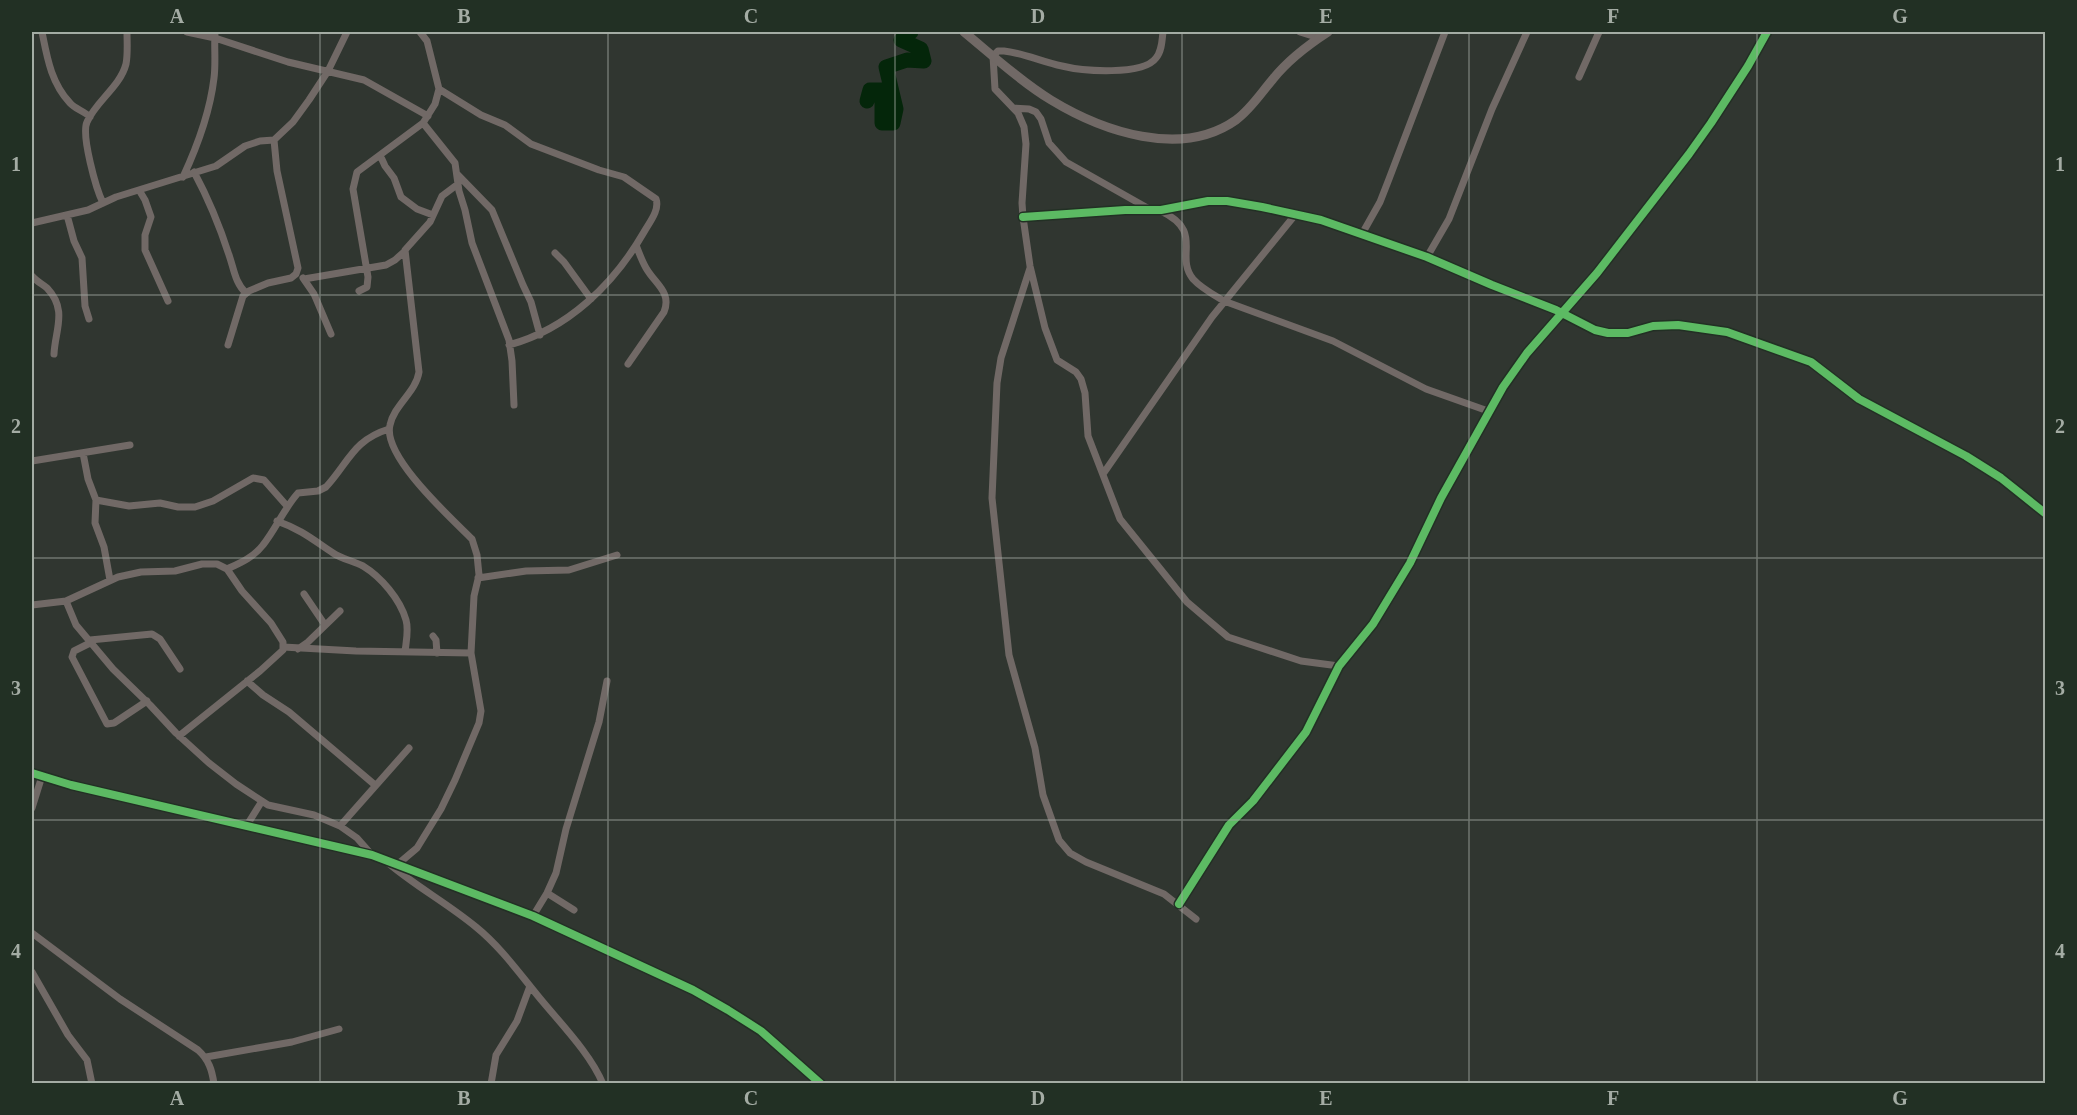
<svg xmlns="http://www.w3.org/2000/svg" width="2077" height="1115" font-family="Georgia,serif">
<style>
.lines{fill:none;stroke-linecap:round;stroke-linejoin:round}
.river{stroke:#04260a;stroke-width:15}
.minor{stroke:#716966;stroke-width:7}
.tertiary{stroke:#716966;stroke-width:9}
.cycleway-casing{stroke:#223024;stroke-width:11}
.cycleway{stroke:#5cba63;stroke-width:8}
.grid{fill:none;stroke:#a4aca4;stroke-width:1.5;stroke-opacity:0.55}
.neatline{fill:none;stroke:#a4aca4;stroke-width:2}
.grid-label{font-size:20px;text-anchor:middle;font-weight:bold;fill:#a4aca4}
</style>
<rect width="100%" height="100%" fill="#303630"/>
<g class="lines">
<path class="river" d="M867,101L870,90H882V123H893L896,109L886,67L907,60L924,61L921,49L901,40L911,32"/>
<path class="minor" d="M42,32C47,57 51,83 70,103C75,109 84,111 90,117
M187,32L215,38L288,62L364,80L428,116
M1163,32C1162,40 1162,51 1156,58C1143,76 1082,71 1062,66C1042,62 1024,53 1004,51H998L993,56L995,89L1018,113L1024,127L1026,144L1022,203L1023,217L1030,266L1045,328L1057,360L1076,372L1081,379L1085,393L1088,436L1120,519L1187,602L1228,637L1301,661L1339,666
M1300,32L1319,38
M1579,77L1599,32
M439,89L481,115L505,125L531,144L599,170L624,177L656,199C660,210 649,223 644,232C614,284 568,329 509,345
M1014,108L1029,109L1036,112L1041,119L1049,143L1066,162L1151,210
M423,123L455,163L459,191L465,210L472,243L509,340L512,361L514,405
M380,155L385,166L394,178L401,197L417,209L433,215
M194,172C208,198 220,227 229,255C234,269 235,283 246,293
M457,174L492,210L523,285L531,302L540,335
M183,177C197,147 210,112 214,78C216,63 214,47 215,32
M139,190L145,200L151,217L145,235V250L168,301
M103,203C96,189 81,135 87,122C96,101 120,87 126,64C128,54 127,42 127,32
M1161,211C1205,232 1174,255 1193,279C1201,288 1214,295 1224,301L1333,341L1426,389L1488,411
M67,215L74,241L82,258L85,306L89,319
M1023,217L1125,210H1161L1208,201H1227L1262,207L1321,220L1427,257L1492,285L1556,310L1595,330L1608,333H1628L1653,326L1678,325L1727,332L1811,362L1859,399L1966,456L2001,478L2046,514
M32,223L88,210L116,197L216,166L245,146L260,141L274,140L293,122L309,100L328,71L347,32
M1362,234L1380,202L1389,179L1445,32
M555,253L564,262L591,299
M1427,257L1449,219L1492,109L1527,32
M1030,268L1001,358L997,383L992,498L1009,655L1035,748L1043,795L1059,840L1070,853L1086,862L1164,894L1196,919
M32,276C36,281 42,284 47,288C68,310 55,330 54,354
M303,278L314,294L331,334
M304,279L386,265L395,260L405,251
M359,291L367,287L368,277L353,189L357,172L423,123L435,104L439,89L427,41L420,32
M228,345L243,296L249,291L268,283L291,278L296,274L298,268L277,171L274,140
M628,364L664,312C672,292 655,284 646,268C642,261 639,253 636,245
M83,453L88,479L96,500L95,523L104,547L110,580
M32,461L130,445
M1103,474L1212,317L1295,215
M96,500L129,506L160,503L178,507H195L213,501L253,478L264,480L287,506
M277,521C302,530 312,539 333,553C342,559 353,561 363,566C381,577 400,599 406,620C409,630 406,642 405,652
M227,569C240,563 254,557 263,545C276,529 283,510 298,493L318,491L326,487C349,462 353,440 389,429
M478,578L526,571L569,570L617,555
M304,594L325,625
M66,601L76,625L113,669L150,705L176,733L209,763L236,784L268,805L314,815L340,826L357,838L372,855
M32,605L66,601L118,577L141,572L175,571L202,564H217L227,569L242,591L271,623L283,642V650L260,671L179,736
M433,636L436,640L437,653
M90,640L152,634L160,639L180,669
M92,642L74,651L72,657L107,724L114,723L147,701
M283,647L356,651L471,653
M298,649L308,642L340,611
M247,681L263,695L289,712L375,785
M32,808L42,776
M247,825L262,801
M340,826L409,748
M387,862C415,886 447,903 476,927C502,948 522,977 543,1002C563,1026 591,1055 603,1084
M398,864L417,848L441,809L455,780L479,723L481,711L471,653L474,596L479,575L477,555L472,539C451,518 382,456 390,425C394,405 416,392 419,372L405,250L430,222L442,196L458,184
M547,893L574,910
M1179,904L1229,825L1253,801L1306,732L1339,666L1373,624L1410,563L1441,498L1503,387L1527,353L1597,273L1689,154L1711,123L1748,66L1767,32
M533,916L547,893L556,873L566,829L599,722L607,681
M32,933L120,999L198,1050C209,1060 212,1070 214,1084
M32,972L68,1035L87,1060L92,1084
M206,1057L292,1042L339,1029
M491,1084L496,1055L517,1021L530,986"/>
<path class="tertiary" d="M964,32C992,55 1020,81 1051,100C1102,131 1181,159 1236,120C1251,109 1261,93 1273,79C1288,60 1308,45 1328,32
M32,773L71,785L372,855L533,916L693,990L728,1010L761,1031L821,1084"/>
<defs>
<path id="cycleway" d="M1023,217L1125,210H1161L1208,201H1227L1262,207L1321,220L1427,257L1492,285L1556,310L1595,330L1608,333H1628L1653,326L1678,325L1727,332L1811,362L1859,399L1966,456L2001,478L2046,514
M32,773L71,785L372,855L533,916L693,990L728,1010L761,1031L821,1084
M1179,904L1229,825L1253,801L1306,732L1339,666L1373,624L1410,563L1441,498L1503,387L1527,353L1597,273L1689,154L1711,123L1748,66L1767,32"/>
</defs>
<use href="#cycleway" class="cycleway-casing"/>
<use href="#cycleway" class="cycleway"/>
</g>
<path class="grid" d="M320,32V1084M608,32V1084M895,32V1084M1182,32V1084M1469,32V1084M1757,32V1084M32,295H2046M32,558H2046M32,820H2046"/>
<rect width="2077" height="1115" fill="none" stroke="#223024" stroke-width="66"/>
<rect x="33" y="33" width="2011" height="1049" class="neatline"/>
<g class="grid-label">
<text x="177" y="23">A</text>
<text x="464" y="23">B</text>
<text x="751" y="23">C</text>
<text x="1038" y="23">D</text>
<text x="1326" y="23">E</text>
<text x="1613" y="23">F</text>
<text x="1900" y="23">G</text>
<text x="16" y="171">1</text>
<text x="2060" y="171">1</text>
<text x="16" y="433">2</text>
<text x="2060" y="433">2</text>
<text x="16" y="695">3</text>
<text x="2060" y="695">3</text>
<text x="16" y="958">4</text>
<text x="2060" y="958">4</text>
<text x="177" y="1105">A</text>
<text x="464" y="1105">B</text>
<text x="751" y="1105">C</text>
<text x="1038" y="1105">D</text>
<text x="1326" y="1105">E</text>
<text x="1613" y="1105">F</text>
<text x="1900" y="1105">G</text>
</g>
</svg>
